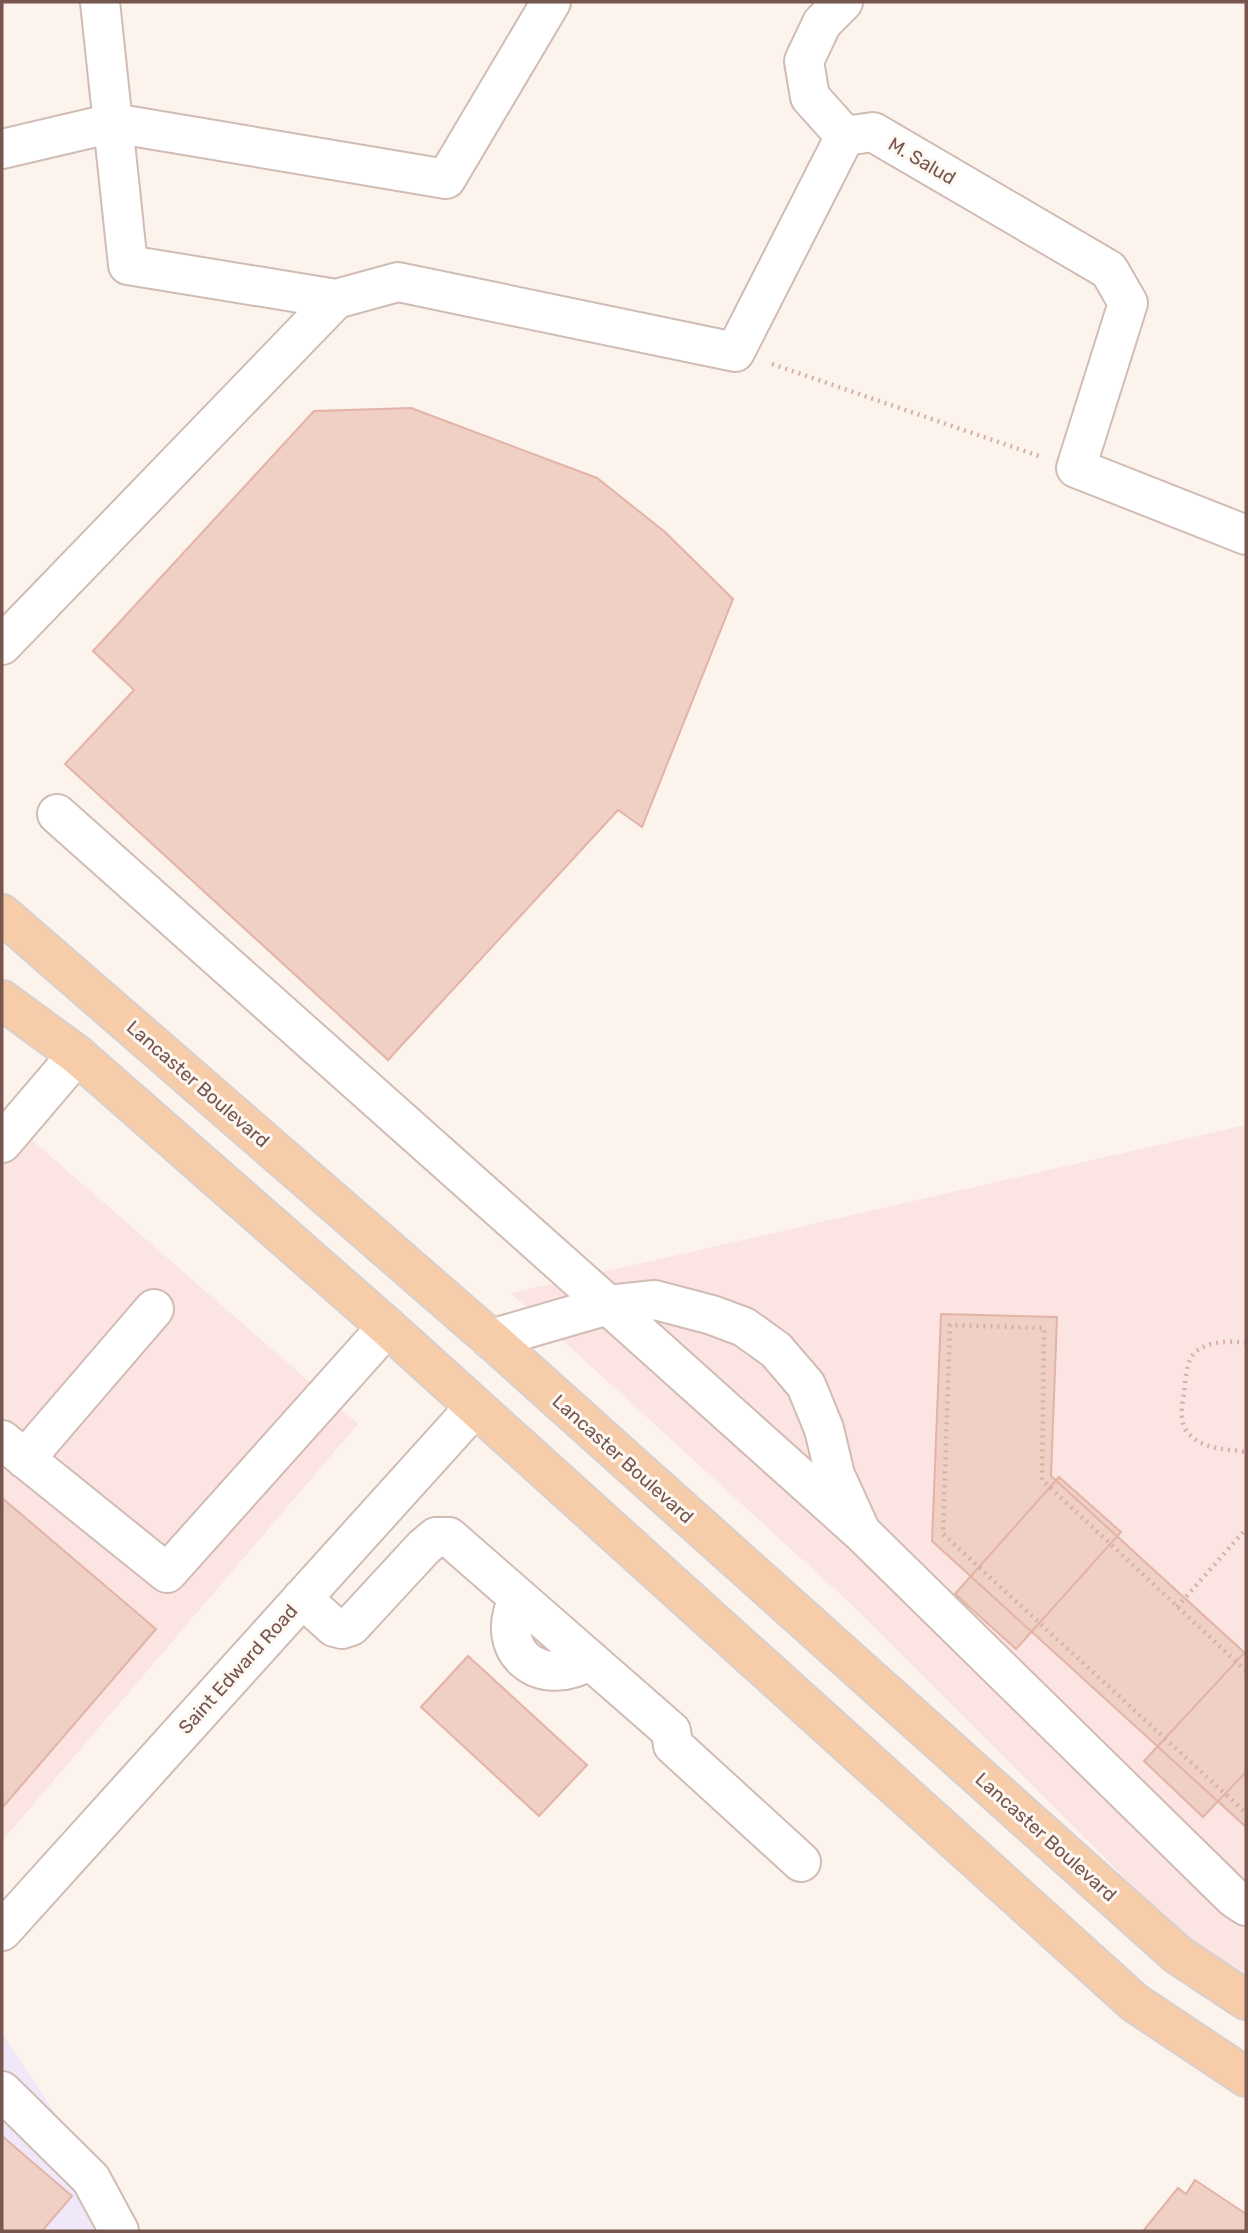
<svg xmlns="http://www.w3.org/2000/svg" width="1248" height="2233" font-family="Rubik,sans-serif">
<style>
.commercial{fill:#fbe4e1}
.education{fill:#f0e8f9}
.building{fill:#f0cfc5;stroke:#e2b3a6;stroke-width:2}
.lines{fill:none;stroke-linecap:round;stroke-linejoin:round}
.minor-casing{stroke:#d1bcb4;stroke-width:42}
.major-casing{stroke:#d9d0ce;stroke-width:42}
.path{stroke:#d6b1a7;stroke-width:4.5;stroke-dasharray:2 5;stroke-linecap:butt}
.minor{stroke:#fff;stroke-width:38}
.major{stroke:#f6cca9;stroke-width:38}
.labels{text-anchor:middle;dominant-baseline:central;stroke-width:6;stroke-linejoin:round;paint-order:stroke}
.street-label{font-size:19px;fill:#77564f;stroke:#fef8f3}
</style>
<rect width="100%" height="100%" fill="#fcf3ec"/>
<path class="commercial" d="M2,1114L358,1424L2,1841Z
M1246,1125V1974L1179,1932L853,1606L511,1293Z"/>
<path class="education" d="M2,2033L133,2231H2Z"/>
<path class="building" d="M411,408L597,478L665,532L733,599L642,827L618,810L388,1060L65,764L134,690L93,651L314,411Z
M941,1314L1057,1317L1051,1476L1246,1654V1827L932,1541Z
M1059,1477L1121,1532L1016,1649L955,1594Z
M2,1498L156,1629L2,1808Z
M1246,1651V1772L1203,1817L1144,1761Z
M468,1656L587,1765L539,1816L421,1707Z
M2,2136L72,2196L42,2231H2Z
M1195,2180L1246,2214V2231H1143L1178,2188L1186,2194Z"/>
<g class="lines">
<defs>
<path id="minor" d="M100,2L128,265L336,299L398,282L735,352L845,136L873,132L1109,270L1128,303L1076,468L1246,535
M843,2L822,23L804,61L810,97L845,136
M2,149L113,123L446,179L551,2
M2,645L336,299
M57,814L608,1305
M2,1143L77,1055
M491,1339L608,1305
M2,1440L167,1573L387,1327
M25,1459L154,1309
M861,1532L835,1475L824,1429L806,1385L776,1350L744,1327L712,1315L655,1300L608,1305L861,1532L1234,1898L1246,1906
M302,1598L334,1627L342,1629L351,1626L424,1547L436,1537H449L671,1731L673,1745L801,1862
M519,1598C491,1651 541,1691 590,1660
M2,1931L475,1407
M2,2091L91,2179L119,2231"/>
<path id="major" d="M2,914L491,1339L1178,1955L1246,2000
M2,1000L77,1055L387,1327L1135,2003L1246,2077"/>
</defs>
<use href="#minor" class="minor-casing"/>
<use href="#major" class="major-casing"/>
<path class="path" d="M772,364L1039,456
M1246,1343C1228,1340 1196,1341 1189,1362C1186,1372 1185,1384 1184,1394C1181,1409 1179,1424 1190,1435C1205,1450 1227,1449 1246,1452
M1177,1607L1246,1529
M1246,1671L1042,1480L1044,1328L950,1325L943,1534L1246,1813"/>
<use href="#minor" class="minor"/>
<use href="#major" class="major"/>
</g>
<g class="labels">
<g class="street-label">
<text transform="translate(922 161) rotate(30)">M. Salud</text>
<text transform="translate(198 1084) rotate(41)">Lancaster Boulevard</text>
<text transform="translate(623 1459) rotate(42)">Lancaster Boulevard</text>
<text transform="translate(238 1669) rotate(-48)">Saint Edward Road</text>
<text transform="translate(1046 1837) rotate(42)">Lancaster Boulevard</text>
</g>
</g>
<rect width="1248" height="2233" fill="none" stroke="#77564f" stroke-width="7"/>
</svg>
